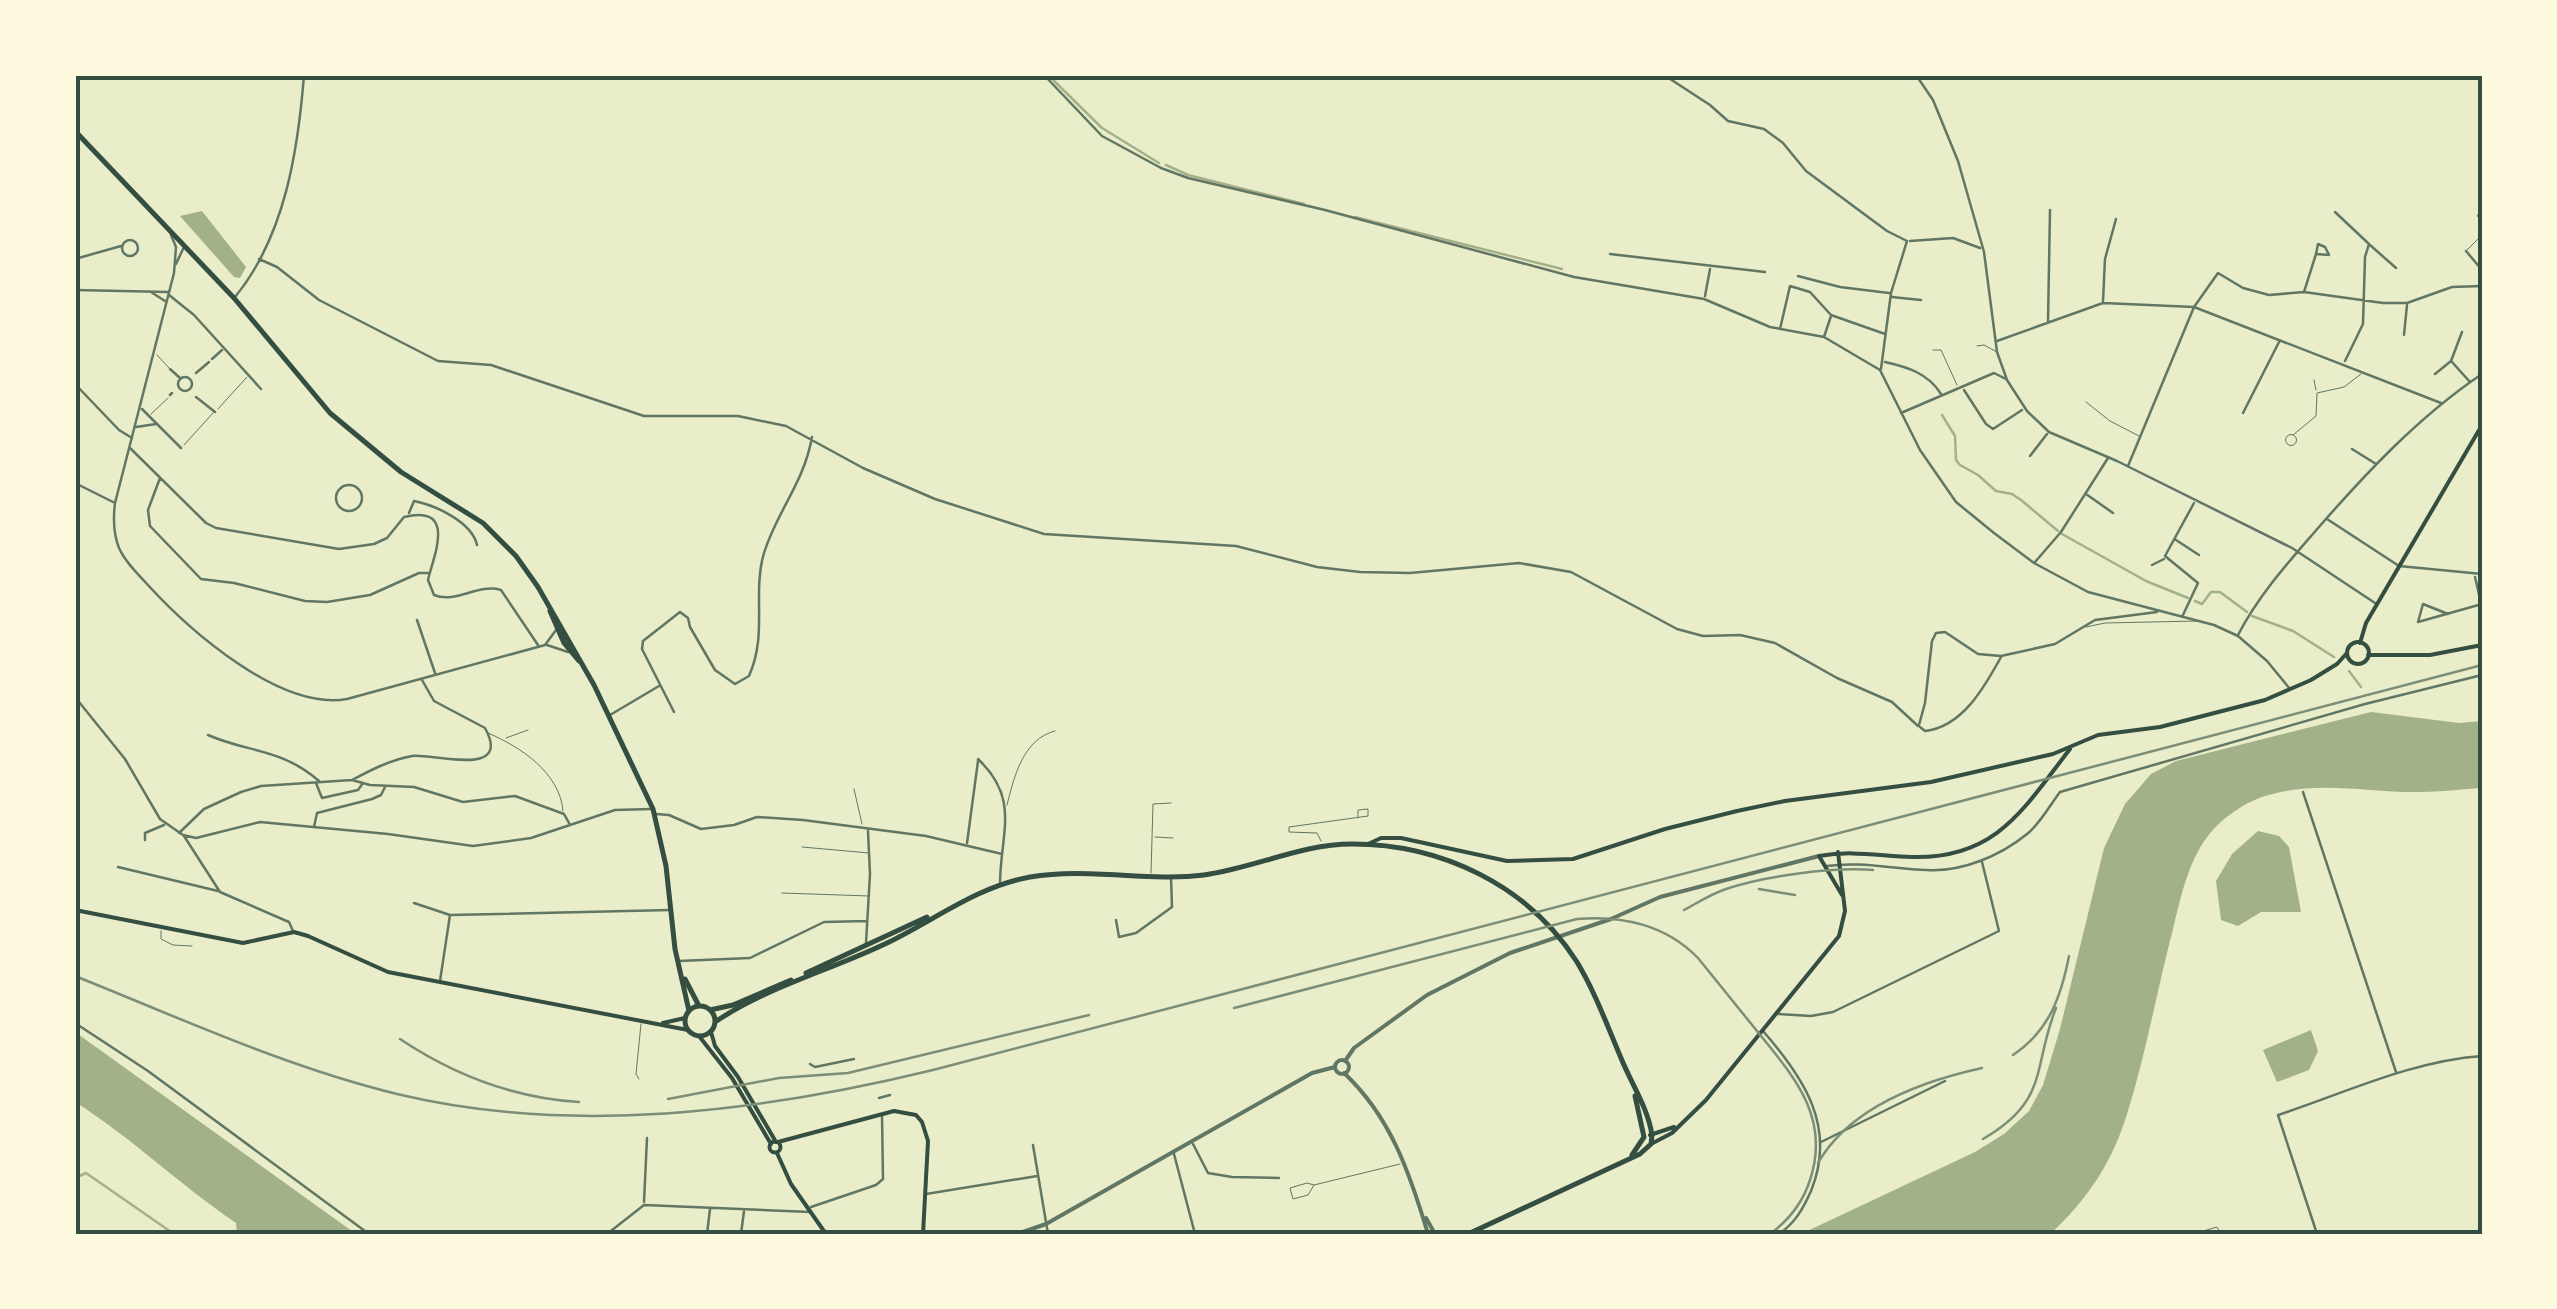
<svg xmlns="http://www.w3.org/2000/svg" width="2557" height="1309" font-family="'Alegreya Sans',sans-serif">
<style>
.water{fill:#a3b18a}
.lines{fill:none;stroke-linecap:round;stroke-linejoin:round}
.stream{stroke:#a3b18a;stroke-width:2.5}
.service{stroke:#617663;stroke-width:1}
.pedestrian{stroke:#617663;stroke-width:2.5}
.minor{stroke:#617663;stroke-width:2.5}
.tertiary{stroke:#617663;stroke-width:4}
.secondary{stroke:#344e41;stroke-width:4}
.primary{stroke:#344e41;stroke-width:5}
.rail{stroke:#7c8e77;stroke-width:2.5}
.neatline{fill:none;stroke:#344e41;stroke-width:4}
</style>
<rect width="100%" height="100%" fill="#e9edc9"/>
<path class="water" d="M202,211L246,267L240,278L234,277L180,216Z
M2371,712L2459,723L2482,721V788C2462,789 2441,792 2421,792C2370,793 2319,780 2269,795C2249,800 2226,815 2212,831C2189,857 2181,896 2173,929C2157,990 2146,1054 2127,1114C2113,1161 2086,1202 2050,1234H1801L1975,1152L2004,1134L2029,1111L2043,1085L2060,1029L2104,848L2125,804L2151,774L2176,761Z
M2258,831L2279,836L2289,847L2301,912H2261L2238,926L2221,920L2216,881L2232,854Z
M2311,1030L2318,1051L2309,1070L2277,1082L2263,1050Z
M75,1032L356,1234H237L236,1223C180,1185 132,1138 75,1102Z"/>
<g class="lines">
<path class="stream" d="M1048,75L1102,128L1159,163
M1166,165L1188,175L1304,204
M1355,217L1562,269
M1942,415L1955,436L1956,460L1960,465L1978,475L1996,491L2012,494L2021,500L2058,531
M2062,534L2146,581L2188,598
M2195,601L2202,604L2211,592H2220L2247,612
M2252,616L2293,631L2334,657
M2349,671L2361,687
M75,1178L86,1173L174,1234"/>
<path class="service" d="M2482,209L2477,216L2482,220
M2467,250L2482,235
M1977,346L1984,345L1997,352
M1933,350H1941L1957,385
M157,355L169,368
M2314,380L2316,390
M2086,402L2110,421L2139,436
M218,409L247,377
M151,414L168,398
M2285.5 440a5.5 5.5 0 1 1 11 0a5.5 5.5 0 1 1-11 0Z
M2293,435L2316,416L2317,393L2344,387L2361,374
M184,445L213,413
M2086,627L2105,623L2198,621
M488,733C521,747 560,773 563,811
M506,738L528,730
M854,789L862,824
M1007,805C1014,777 1023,739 1055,731
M1155,837L1173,838
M1321,841L1317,833L1289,832V827L1368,816V809L1358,810V817
M802,847L869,853
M1151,873L1153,804L1171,803
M782,893L869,896
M161,931V939L173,945L192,946
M639,1079L636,1074L641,1024
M1314,1185L1308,1195L1293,1199L1290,1188L1307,1183L1314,1185L1400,1164
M2193,1234L2217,1227L2221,1234"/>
<path class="pedestrian" d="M212,359L222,350
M170,369L180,378
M196,373L209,362
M178 384a7 7 0 1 1 14 0a7 7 0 1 1-14 0Z
M170,395L172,393
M196,397L215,412
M336 498a13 13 0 1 1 26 0a13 13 0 1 1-26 0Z
M316,783L322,798L358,790L363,783
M810,1064L815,1067L854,1059
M879,1098L890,1095"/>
<path class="minor" d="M1044,75L1102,136L1161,168L1188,178L1325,210L1574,277L1704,299L1770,327L1824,337L1880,370L1920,450L1956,502L1994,533L2034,563L2088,592L2214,625L2238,636L2267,661L2290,689
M1664,75L1710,105L1728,121L1764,129L1783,143L1806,171L1887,231L1907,241
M1916,75L1933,100L1958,161L1984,252L1997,352L2007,380L2027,411L2049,432L2117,461L2292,548L2375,603
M2335,212L2369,244L2365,257L2363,324L2345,361
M171,235L176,247L174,273L115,503C113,519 113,533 119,548C125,562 137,573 147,584C189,630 280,711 347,699L545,645L556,630
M122 248a8 8 0 1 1 16 0a8 8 0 1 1-16 0Z
M1910,241L1953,238L1980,248
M2370,245L2396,268
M2466,251L2482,270
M1610,254L1765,272
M75,259L121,246
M259,259L277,267L319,300L438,361L491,365L644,416H738L786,426L863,468L935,499L1044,534L1236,546L1317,567L1360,572L1410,573L1519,563L1571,572L1677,629L1703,636L1740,635L1775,643L1837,678L1892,702L1918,726
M176,264L183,249
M1798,276L1840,287L1889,293
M75,290L168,292
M151,292L165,301
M2304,292L2316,254L2329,255L2325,247L2318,244L2316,254
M169,295L194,315L261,389
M1705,296L1710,269
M235,297C285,236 298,151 304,75
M1892,297L1921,300
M2103,301L2105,259L2116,219
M2048,321L2050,210
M1780,329L1790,286L1810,292L1831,315L1885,334
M2404,335L2407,305
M1824,337L1831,316
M1997,341L2103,303L2194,307L2441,403
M1885,362C1907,367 1928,373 1941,394
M2452,362L2470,382
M1881,369L1891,293L1907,241
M2435,374L2451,361L2462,332
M75,384L119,430L132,438
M1964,390L1986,424L1993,429L2022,410
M142,409L181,448
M1901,413L1994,373L2006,379
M2243,413L2279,342
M136,427L156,424
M130,448L206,523L216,528L339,549L374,544L387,538L404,517C458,504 433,557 428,580L434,595C456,604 478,583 501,590L538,645
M2352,449L2376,464
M2030,456L2047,434
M2128,466L2194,307L2218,273L2243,288L2269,295L2304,292L2383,303H2407L2452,287L2482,286
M160,478L148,510L150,526L201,579L234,583L305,601L327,602L370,595L419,573H429
M75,483L113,502
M2086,494L2113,513
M409,513L414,501C435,505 472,522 477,545
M2327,519L2399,566L2482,574
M2176,540L2199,555
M2035,562L2061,532L2108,458
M2152,565L2164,559
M2475,577L2481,603
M2448,614L2423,604L2418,622L2482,604
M2183,615L2198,583L2165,556L2194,503
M417,620L435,673
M2238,635C2257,598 2285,566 2312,535C2363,476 2418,417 2482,374
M547,645L568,652
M75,697L125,759L160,819L183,835L196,838L260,822L388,834L473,846L531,838L615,810L651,809
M674,712L642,649L643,641L680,612L688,618L690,627L715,670L735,684L749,676C768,634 752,593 764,553C777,511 804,483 812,437
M610,715L659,686
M1919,725L1925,703L1932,641L1936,633L1945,632L1978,654L2001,656L2055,644L2095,620L2157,612
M1920,727L1925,731C1962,727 1984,688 2001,657
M208,735C249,753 281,748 319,781
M978,759C1020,799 1001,831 1000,882
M352,780C371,770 390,760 412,756C432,753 513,779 485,728L434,701L422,680
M2303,792L2396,1072
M656,814L669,815L701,829L734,825L757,817L803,820L926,836L1002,854
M314,827L317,813L372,799L381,795L385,787
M179,833L204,809L241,792L261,786L352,780L370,785L414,787L463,802L515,796L564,814L569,823
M184,836L220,892L289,922L293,931
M145,840V833L164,825
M967,843L978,761
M1827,866C1860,861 1893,869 1927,870C1962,872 2000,856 2027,834C2040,824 2050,805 2060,792L2365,704L2482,675
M118,867L218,891
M414,903L450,915L670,910
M1116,920L1119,937L1136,933L1172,907L1171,878
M866,943L870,874L868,831
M679,961L750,958L824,922L867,921
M440,981L450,915
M1778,1014L1811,1016L1833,1012L1999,931L1982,862
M75,1023L148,1071L369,1234
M1763,1031C1804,1078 1837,1127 1811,1191C1803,1209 1795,1223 1779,1234
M1821,1142L1945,1081
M1193,1144L1208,1173L1232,1177L1279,1178
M1033,1145L1048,1234
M1174,1154L1195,1234
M926,1194L1037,1176
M644,1202L647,1138
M811,1207L876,1185L883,1179L882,1115
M607,1234L644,1205L810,1212
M707,1234L710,1209
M741,1234L744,1211
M2317,1234L2278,1115C2345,1093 2411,1061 2482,1056"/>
<path class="tertiary" d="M1335 1067a7 7 0 1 1 14 0a7 7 0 1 1-14 0Z
M1345,1061L1354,1048L1427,995L1510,953L1611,919L1660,897L1819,856
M1344,1073C1391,1117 1410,1174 1428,1234
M1426,1218L1435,1234
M1017,1234L1046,1224L1312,1073L1335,1067"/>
<path class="secondary" d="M2347 653a11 11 0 1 1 22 0a11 11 0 1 1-22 0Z
M2360,643L2366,623L2482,425
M2368,655H2430L2482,645
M1366,845L1381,838H1401L1507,861L1573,859L1665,829L1737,811L1785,801L1931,782L2053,754L2098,735L2160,727L2265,700L2311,680L2337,664L2347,653
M1842,895L1819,856C1852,850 1880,856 1912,857C1997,859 2024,808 2070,749
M75,910L243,943L294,932L308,936L388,972L688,1030
M663,1023L685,1018
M711,1032L715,1046L738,1077L776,1142
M699,1036L732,1078L771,1144
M1650,1135L1674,1127
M769.5 1147a5.5 5.5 0 1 1 11 0a5.5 5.5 0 1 1-11 0Z
M778,1142L894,1111L916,1115L922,1122L928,1141L923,1234
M1651,1144L1672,1133L1706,1100L1839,936L1845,911L1838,852
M777,1153L791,1184L826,1234"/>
<path class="primary" d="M75,131L234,298L330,413L401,472L483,523L516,556L538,587L594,685L653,809L666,866L675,949L689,1011
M550,611L564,643L579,661
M806,973L927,917
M685,979L699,1006
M685 1021a15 15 0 1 1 30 0a15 15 0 1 1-30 0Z
M710,1010L733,1005L791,980
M715,1022C767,987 831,970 887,943C935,920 976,887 1030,877C1087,867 1147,882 1204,875C1255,868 1301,844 1352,844C1441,844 1528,885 1577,962C1595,992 1607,1025 1621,1058C1631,1083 1648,1108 1652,1135L1651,1144L1640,1154L1468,1234
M1632,1155L1644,1137L1635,1096"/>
<path class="rail" d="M1759,889L1795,895
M1684,910C1697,903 1711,894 1726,889C1764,876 1832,867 1873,870
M75,976C180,1018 286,1067 397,1094C572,1136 760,1112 933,1070L2482,665
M1234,1008L1577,919C1622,915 1666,925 1698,958C1719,984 1740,1010 1761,1036C1797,1080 1830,1120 1810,1180C1803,1202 1789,1220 1770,1234
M400,1039C454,1075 514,1098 579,1102
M2013,1055C2049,1031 2061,997 2069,956
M668,1099L779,1078L848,1073L1089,1015
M1983,1139C2050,1100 2032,1068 2056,1008
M1818,1163C1850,1107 1923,1081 1982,1068"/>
</g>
<rect width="2557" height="1309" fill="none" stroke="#fefae0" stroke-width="155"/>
<rect x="78" y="78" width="2402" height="1154" class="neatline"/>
</svg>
